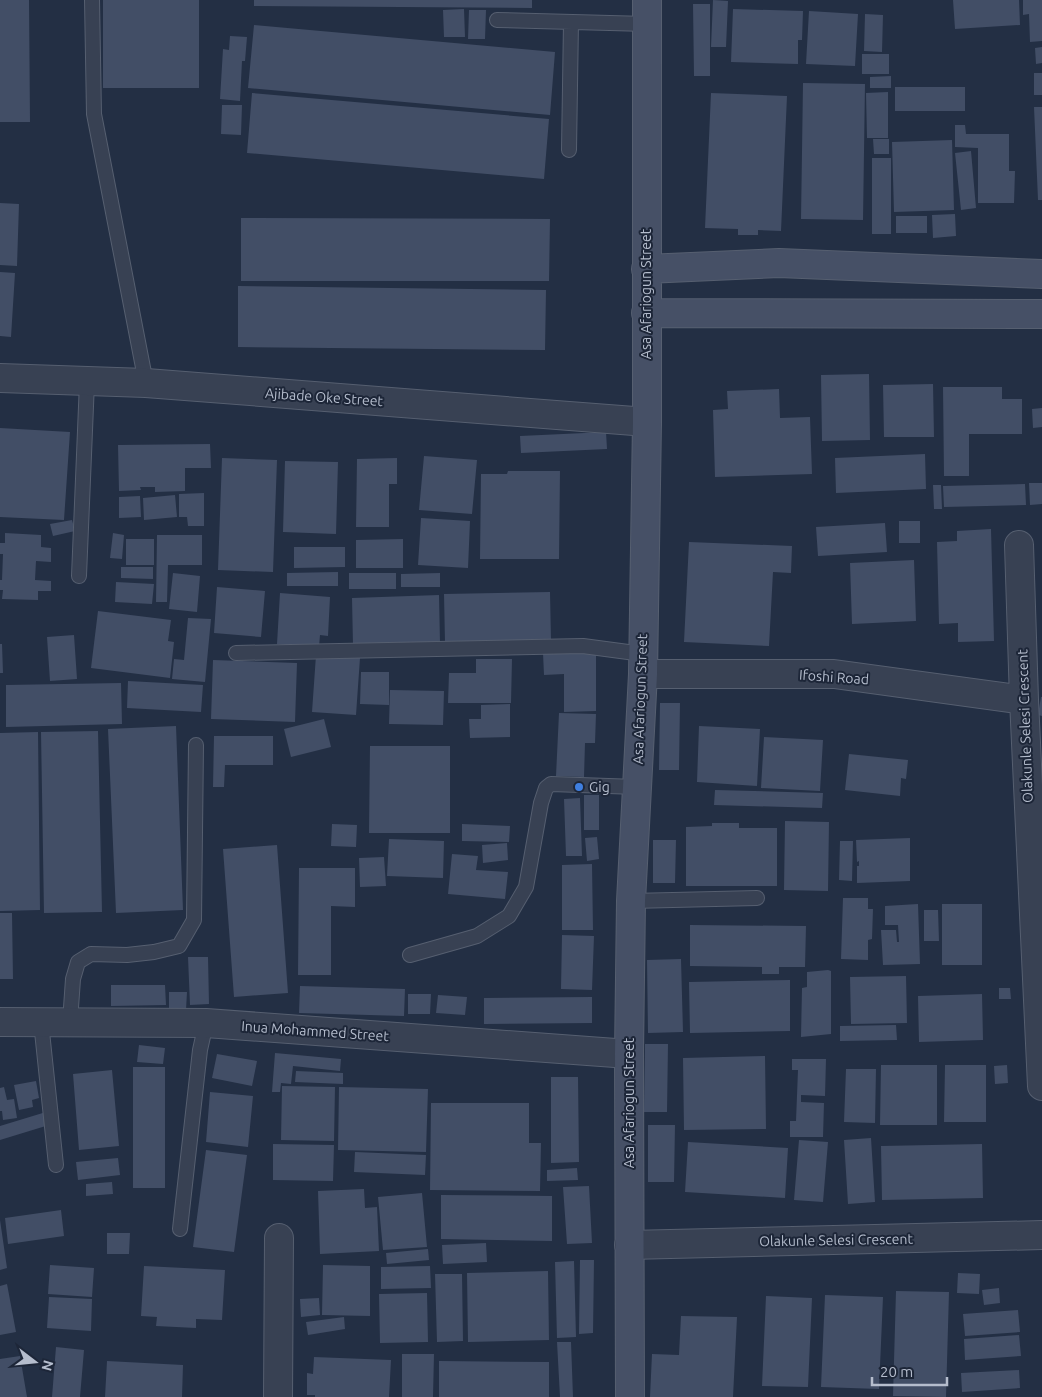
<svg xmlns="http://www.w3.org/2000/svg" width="1042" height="1397" font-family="Ubuntu,sans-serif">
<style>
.building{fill:#424e66}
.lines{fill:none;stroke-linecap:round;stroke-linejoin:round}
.lane-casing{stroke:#565f70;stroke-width:16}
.street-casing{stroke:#565f70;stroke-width:30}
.secondary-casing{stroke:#565f70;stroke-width:30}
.lane{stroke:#384153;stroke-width:14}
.street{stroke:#384153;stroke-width:28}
.secondary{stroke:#465066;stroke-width:28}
.shop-dot{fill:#3f7fe0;stroke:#1d2638;stroke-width:2}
.labels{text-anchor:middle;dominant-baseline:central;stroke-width:4;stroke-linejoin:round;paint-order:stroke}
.street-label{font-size:14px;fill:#b5bdcd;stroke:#1d2638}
.poi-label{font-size:14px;fill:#b5bdcd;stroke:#1d2638;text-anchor:start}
</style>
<rect width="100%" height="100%" fill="#232f44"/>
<path class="building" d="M0,0H29L30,122H0Z
M103,0H199V88H103Z
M254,0H532V8L254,6Z
M713,0L728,1L726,47H711Z
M953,0H1019L1020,25L955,29Z
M1023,0H1042V41L1030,42L1029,14L1023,15Z
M693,4H710V76H694Z
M464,9L465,37H444L443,10Z
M733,9L803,11L802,40H798V64L731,62Z
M469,10H486L485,39H468Z
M809,11L858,14L855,66L806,64Z
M865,14L883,15L882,52L864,51Z
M254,25L555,52L550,115L248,88Z
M230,36L247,37L245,61H242L240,101L220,99L223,49L229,50Z
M1042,47V63L1036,64L1035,48Z
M862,54H889V74H862Z
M1034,73H1042V95H1034Z
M891,76V88H870V77Z
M803,83L865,84L863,220L801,219Z
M895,87H965V111H895Z
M888,92V138H867L866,93Z
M252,93L549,119L544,179L247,153Z
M711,93L787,96L781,231L758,230V235H738V229L705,228Z
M222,105H242L241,135L221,134Z
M1034,107H1042V200H1038Z
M955,125H965L966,134H1009V171H1015L1014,203H978V148L955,147Z
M873,139H889V154H874Z
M952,140L954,210L894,212L892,142Z
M971,151L976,208L961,210L955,153Z
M872,158H891V234H872Z
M0,203L19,204L17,266L0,265Z
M955,214L956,236L933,238L932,215Z
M896,216H927V233H896Z
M241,218L550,219L549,281H241Z
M0,272L15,273L11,337L0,336Z
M238,286L546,290L545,350L238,347Z
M869,374L870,440L822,441L821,375Z
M933,384L934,437H884L883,385Z
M943,387H1002V399H1022V434H969V476H944Z
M779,389L780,418L810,417L812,474L715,477L713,410L728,409L727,391Z
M1042,408V427L1033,428L1032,409Z
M0,428L70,432L64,520L0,517Z
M606,432L607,449L521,453L520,436Z
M210,444L211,468H185V491L155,492V487H140L141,490L119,491L118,445Z
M925,454L926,489L836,493L835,458Z
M424,456L477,460L472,514L419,510Z
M222,458L277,460L273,572L218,570Z
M397,458V484H389V527H356L357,459Z
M285,461L338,462L336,534L283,532Z
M508,471H560L559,559H480L481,474H507Z
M1029,483H1042V504L1030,505Z
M1025,484L1026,505L944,507L943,486Z
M933,485H941L942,509H934Z
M204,493V526H188L187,517H179V494Z
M175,495L177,517L144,520L143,498Z
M140,496L141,517L119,518V497Z
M421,518L470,521L468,568L418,565Z
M72,520L75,531L53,536L50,524Z
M899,521H920V543H899Z
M885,523L887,552L818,556L816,527Z
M991,529L994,641L958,642V623L939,624L937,542L957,541V531Z
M5,533L41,535V547L51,548V562L36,561L35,580L51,581V591H38V600L2,599L3,590H0V580H2L3,554H0V543H5Z
M113,533L124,535L122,559L110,558Z
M157,535H202V565H168L167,602H156Z
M126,539H154V565H126Z
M403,539V568H356V540Z
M689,542L792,546L791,573L773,572L769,646L684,642Z
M294,547H345V567L294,568Z
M914,560L916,621L852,624L850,563Z
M121,567H153V579L121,578Z
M338,572V586H287V573Z
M173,573L200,576L197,612L169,609Z
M349,573H396V589H349Z
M440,573V587H401V574Z
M116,582L154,584L152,604L115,602Z
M217,587L265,591L261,637L214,633Z
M550,592L551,641L445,643L444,594Z
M280,593L330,597L328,636L320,635L319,647L277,644Z
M439,595L440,643L353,646L352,598Z
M98,611L171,620L168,641L174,642L170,678L91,668Z
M188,618L211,619L205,682L172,679L174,659L184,660Z
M74,635L77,679L50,681L47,637Z
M0,644H2L3,673H0Z
M543,653H596V711L564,712V674L544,675Z
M316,655L360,658L356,715L312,712Z
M476,659H512L511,703H448L449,673H476Z
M213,660L297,663L295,722L211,719Z
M361,672H389V705L360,704Z
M128,681L203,685L201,712L127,708Z
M121,683L122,724L6,727V685Z
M390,690L444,691L443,725L389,724Z
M1041,697H1042V716L1038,715Z
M660,703H680L679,770H659Z
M510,704V737L470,738L469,719H481V705Z
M559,713L596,714L595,743H585L584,777L556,776Z
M324,719L331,747L291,757L284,729Z
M176,726L183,910L116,913L108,729Z
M699,726L760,729L757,786L697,782Z
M98,731L102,912L44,913L41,732Z
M38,732L40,910L0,911V733Z
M214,736H273V765H225L224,787H213Z
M764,737L823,740L820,791L761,788Z
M370,746H450V833H369Z
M849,754L908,760L906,779L901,778L900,796L845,790Z
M715,790L823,793L822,808L714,805Z
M584,795H599V830H584Z
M580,798L582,856H566L564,799Z
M785,821L829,822L828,891L784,890Z
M712,823H739V828H777V886H686V827L712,826Z
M332,824L357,825L356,847L331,846Z
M462,824L510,826L509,842L462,841Z
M597,837L599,859L587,861L585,838Z
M910,838V881L857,883V866H859V861L857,862L856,840Z
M389,839L444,841L443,878L387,876Z
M653,840H676L675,883H653Z
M840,841H853L852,881L839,880Z
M507,843L508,860L483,863L482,845Z
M277,845L288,993L234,997L223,849Z
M452,854L478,856L476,870L508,872L505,899L448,894Z
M384,857L386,886L360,887L359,858Z
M592,864L593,930H562V865Z
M299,868H355V907L331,906V975H298Z
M843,898H868V909H873L872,939L868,940V960L841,959Z
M918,904L920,964L883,965L881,930H896L897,942H899L898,925H885V906Z
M942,904H982V965H942Z
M924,910H938L939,941H924Z
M0,913H12L13,979H0Z
M690,925L806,926L805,967H779V974H762V967L690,966Z
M562,935L594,936L592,990L561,989Z
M188,957H208L209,1004L190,1005Z
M681,959L683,1032L648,1033L647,960Z
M828,970L831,971V1034L801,1037L802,988L807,987V972Z
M906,976L907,1023L851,1024L850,977Z
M790,980V1031L690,1033L689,982Z
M111,985H165L166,1005L111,1006Z
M300,986L405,989L404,1016L299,1013Z
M999,988H1010L1011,999H999Z
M169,992H187L186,1010H169Z
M408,994H431L430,1014H408Z
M982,994L983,1040L919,1042L918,996Z
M438,995L467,997L465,1015L436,1013Z
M592,997V1023L484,1024V998Z
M896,1025L897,1040L840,1041V1026Z
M645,1044H668L667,1112H644Z
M139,1045L165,1048L163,1064L137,1062Z
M275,1053L341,1059L340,1071L293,1066L291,1084L281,1083L280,1092H272Z
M217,1054L257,1061L252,1086L212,1078Z
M765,1056L766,1129L684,1130L683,1058Z
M792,1059H826L825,1096L801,1095V1102L824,1103L823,1137H790V1121H796L798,1070H792Z
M881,1065H937V1125H880Z
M945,1065H986V1122H944Z
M1007,1065L1008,1083L995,1084L994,1066Z
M133,1067H165V1188H133Z
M846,1069H876L875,1123L844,1122Z
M112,1070L119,1146L79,1150L73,1074Z
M296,1071L343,1073V1084L295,1082Z
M551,1077H578L579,1162L551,1163Z
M36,1081L39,1098L32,1100L33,1107L19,1110L14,1085Z
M282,1086L335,1087L334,1141L281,1140Z
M4,1087L7,1100L14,1099L17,1118L3,1120L2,1111H0V1088Z
M339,1087L428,1089L426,1152L338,1150Z
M210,1092L253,1096L248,1147L206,1142Z
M431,1103H529V1143H541L540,1191L430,1190Z
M46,1112L49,1125L0,1140V1126Z
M648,1125H675L674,1182H648Z
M871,1138L875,1202L848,1204L844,1140Z
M799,1140L828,1142L823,1202L794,1200Z
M688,1142L788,1148L785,1198L685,1192Z
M273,1144L334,1145L333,1181L273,1180Z
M982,1144L983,1198L882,1200L881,1146Z
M206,1150L247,1155L234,1252L193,1247Z
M355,1152L426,1155L425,1175L354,1172Z
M118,1158L120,1175L78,1180L76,1162Z
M577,1168L578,1180L547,1181V1170Z
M112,1182L113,1194L86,1196V1184Z
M589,1186L592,1243L567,1244L563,1187Z
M364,1189L365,1208L377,1207L379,1251L320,1254L318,1191Z
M422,1193L427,1247L383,1250L378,1197Z
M441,1195L552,1196V1241L441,1239Z
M61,1210L64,1236L8,1244L5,1218Z
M0,1220L7,1268L0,1270Z
M107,1233H130L129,1254H107Z
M486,1243L487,1262L443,1264L442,1245Z
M428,1249L429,1260L387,1264L386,1253Z
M580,1260H594L593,1333L579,1334Z
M574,1261L576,1337L557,1338L555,1262Z
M50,1265L94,1268L92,1297L48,1294Z
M323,1265L370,1266V1316L322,1315Z
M144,1266L225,1270L222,1320L196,1319V1328L156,1326L157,1317L141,1316Z
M430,1266L431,1288L381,1289V1267Z
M548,1271L549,1340L468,1342L467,1273Z
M958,1273L980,1274L979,1294L957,1293Z
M435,1274H462L463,1341L437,1342Z
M7,1284L16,1332L0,1335V1286Z
M999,1288L1000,1303L984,1305L982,1290Z
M896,1291L949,1292L946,1397L893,1396Z
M427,1293L428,1342L380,1343L379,1294Z
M825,1295L883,1297L879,1389L821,1387Z
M766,1296L812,1298L808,1387L762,1386Z
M49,1297L92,1299L91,1331L47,1328Z
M319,1298L320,1315L301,1317L300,1299Z
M1018,1310L1020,1332L965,1336L963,1314Z
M681,1316L737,1317L733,1397H650L652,1354L679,1355Z
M344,1317L345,1329L308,1335L306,1322Z
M1019,1335L1021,1356L965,1360L964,1339Z
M557,1342H571L573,1397H560Z
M56,1347L84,1350L80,1397H52Z
M402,1354H434L433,1397H402Z
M20,1356L27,1397H0V1359Z
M314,1357L391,1360L389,1397H315V1395H307V1373L313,1374Z
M107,1361L183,1365L182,1397H105Z
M439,1361L549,1362V1397H439Z
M1019,1370L1020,1388L962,1392L961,1373Z"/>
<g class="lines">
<defs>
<path id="lane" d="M92,0L94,114L146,383
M497,20L647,24
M569,150L571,22
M79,576L87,382
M236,653L583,646L643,654
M631,901L757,898
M410,955L477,936L509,916L526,887L541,803L546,788L551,784L637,787
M41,1022L56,1165
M70,1022L73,979L78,962L91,954L127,955L154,952L179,946L194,920L196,745
M180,1229L200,1050L206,1023"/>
<path id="street" d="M0,378L146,383L647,422
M1019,545L1024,700L1042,1086
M643,674H834L1024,700
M0,1022L206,1023L629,1054
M629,1245L1042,1235
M278,1397L279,1238"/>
<path id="secondary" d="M646,269L779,263L1042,274
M646,313L1042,314
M630,1397L629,1054L631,901L643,674L647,422V0"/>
</defs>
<use href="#lane" class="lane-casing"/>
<use href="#street" class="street-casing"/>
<use href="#secondary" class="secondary-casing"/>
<use href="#lane" class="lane"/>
<use href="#street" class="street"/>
<use href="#secondary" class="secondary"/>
</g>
<circle class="shop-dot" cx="579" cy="787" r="5"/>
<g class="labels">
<g class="street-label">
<text transform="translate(646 294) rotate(-90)">Asa Afariogun Street</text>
<text transform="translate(324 397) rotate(4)">Ajibade Oke Street</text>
<text transform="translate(834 677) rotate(4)">Ifoshi Road</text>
<text transform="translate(640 699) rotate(-88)">Asa Afariogun Street</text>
<text transform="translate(1025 726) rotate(-92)">Olakunle Selesi Crescent</text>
<text transform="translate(315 1031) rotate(4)">Inua Mohammed Street</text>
<text transform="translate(629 1103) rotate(-90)">Asa Afariogun Street</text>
<text transform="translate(836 1240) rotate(-1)">Olakunle Selesi Crescent</text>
</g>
<g class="poi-label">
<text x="589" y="787">Gig</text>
</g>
</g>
<g transform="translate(35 1362) rotate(106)" stroke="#1d2638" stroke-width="4" paint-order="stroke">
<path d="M0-4L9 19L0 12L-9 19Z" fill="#b5bdcd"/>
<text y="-8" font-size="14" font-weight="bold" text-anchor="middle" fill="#b5bdcd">N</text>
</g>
<path d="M872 1377v8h75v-8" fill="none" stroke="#b5bdcd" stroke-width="2.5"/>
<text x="880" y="1377" font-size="15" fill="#b5bdcd" stroke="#1d2638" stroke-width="4" paint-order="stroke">20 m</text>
</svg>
